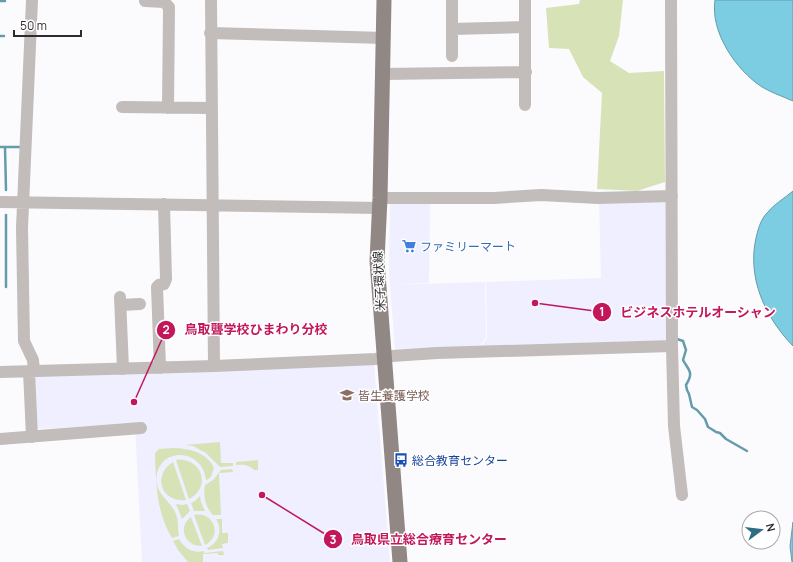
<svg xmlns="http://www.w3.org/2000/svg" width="793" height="562" font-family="Manrope,'Noto Sans JP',sans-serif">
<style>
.built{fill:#efefff}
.green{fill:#d8e2b7}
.water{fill:#7ccde1;stroke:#649cac}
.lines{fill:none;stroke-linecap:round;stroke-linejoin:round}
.stream{stroke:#649cac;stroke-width:2.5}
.minor{stroke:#c2bcba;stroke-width:12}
.major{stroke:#918784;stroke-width:15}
.labels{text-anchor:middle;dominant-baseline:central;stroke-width:3;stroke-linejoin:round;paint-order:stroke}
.shop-label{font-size:12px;fill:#366cbe;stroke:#fff;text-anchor:start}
.street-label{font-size:12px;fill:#2b2b30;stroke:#fff}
.education-label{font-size:12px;fill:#785e54;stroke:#fff;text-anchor:start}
.transit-label{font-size:12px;fill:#164399;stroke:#fff;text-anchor:start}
.leader{fill:none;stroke:#c2185b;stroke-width:1.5}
.callout-dot{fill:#c2185b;stroke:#fff;stroke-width:1.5}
.mark-label{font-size:12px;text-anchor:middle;font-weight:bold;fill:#fff}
.callout-label{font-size:13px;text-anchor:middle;font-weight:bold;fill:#c2185b;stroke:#fff;stroke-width:3;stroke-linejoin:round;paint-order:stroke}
</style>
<rect width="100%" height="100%" fill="#fbfbfd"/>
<path class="built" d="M669,199L668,340L480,347L487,339L486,282L601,278L599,200Z
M430,200L429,283L390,285L389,272L390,203Z
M485,282L486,338L479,347L395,350L390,285Z
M374,363L390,562H142L135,424L38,429L35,426L33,378L36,375Z"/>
<path class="green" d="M580,0H623L619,36L610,61L629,73L664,71L665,182L637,191L597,189L602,93L583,77L569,49L549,48L546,8L579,4Z
M220,442L221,463H233V466L220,467L206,453L193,446L185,445Z
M172,448C188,448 207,452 214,468L211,477L207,480H206C205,475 204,470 201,466C189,449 162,452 157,473C153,494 170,499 176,514C179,521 177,528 179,536L172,538C156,512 156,482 155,453L159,449Z
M176,460C202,457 212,487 189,499Z
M258,460V470H254C250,465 243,464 236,465V462Z
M173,462L186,500C161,503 152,475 173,462Z
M232,469L233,472L219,473L221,515H213C205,507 203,496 205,485L213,480L221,470Z
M200,496L201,502L205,511H194L191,503L195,501Z
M176,504L183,505L187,504L190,511L182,519Z
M194,515C214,511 223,536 205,545Z
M191,517L202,546C185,547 177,527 191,517Z
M216,519H222V533H228V543L222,544L223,548L208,550L207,548C219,543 223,530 216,519Z
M179,539C184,548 193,554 204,551V553L223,551L224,555H218V553L203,554V562H188L178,550L173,541Z"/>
<path class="water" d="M715,0H793V101C782,96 772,93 762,87C736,70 710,32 715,0Z
M793,191V346C765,317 747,278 756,238C758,229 761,219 767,213C774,204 785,198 793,191Z
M793,522V562H792L790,546Z"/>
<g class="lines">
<path class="stream" d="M0,1H5
M0,36H4
M0,147H22
M5,147L6,190
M6,215V287
M677,339L683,341L686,350L683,360C689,371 694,372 686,385L687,390L689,394L692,407L697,410L705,419L708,427L713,430L716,432L720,433L726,439L747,451"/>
<path class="minor" d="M32,0L22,228L24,341L33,360L34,371
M211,0L214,366
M452,0V56
M671,0L672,346L674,426L682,495
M145,1L164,2L169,7L168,108
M452,29L525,27
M210,33L384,38
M382,74L526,72
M525,105V0
M122,107L211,108
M380,198H494L541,195L598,198L672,196
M0,202L379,208
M120,297L123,369
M121,305L140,304
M160,368L157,287L159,285L164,284L166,279L164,204
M29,371L32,437
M0,372L214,366L376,359L392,356L437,353L672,346
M0,439L141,428"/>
<path class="major" d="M384,0L380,198L377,261L400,562"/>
</g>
<defs>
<symbol id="supermarket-bare" viewBox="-9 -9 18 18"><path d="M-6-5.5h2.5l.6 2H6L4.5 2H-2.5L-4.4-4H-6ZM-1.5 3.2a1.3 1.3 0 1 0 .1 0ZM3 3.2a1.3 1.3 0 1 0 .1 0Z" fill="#3f7fe0" stroke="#fff" stroke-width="2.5" paint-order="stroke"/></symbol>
<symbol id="school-bare" viewBox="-9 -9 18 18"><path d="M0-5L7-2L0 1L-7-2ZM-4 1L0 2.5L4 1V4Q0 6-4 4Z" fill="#8d6e63" stroke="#fff" stroke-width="2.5" paint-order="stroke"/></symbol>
<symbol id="bus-bare" viewBox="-9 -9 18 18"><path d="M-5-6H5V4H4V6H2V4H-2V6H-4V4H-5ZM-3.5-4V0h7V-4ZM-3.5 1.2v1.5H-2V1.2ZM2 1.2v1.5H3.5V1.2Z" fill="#1a4fb4" stroke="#fff" stroke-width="2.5" paint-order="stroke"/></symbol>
</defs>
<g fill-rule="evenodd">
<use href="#supermarket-bare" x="399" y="236" width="20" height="20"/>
<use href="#school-bare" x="337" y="385" width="20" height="20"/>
<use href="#bus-bare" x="391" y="450" width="20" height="20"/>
</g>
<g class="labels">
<g class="shop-label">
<text x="420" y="246">ファミリーマート</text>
</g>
<g class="street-label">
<text transform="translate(379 281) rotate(-93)">米子環状線</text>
</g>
<g class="education-label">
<text x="358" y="395">皆生養護学校</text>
</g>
<g class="transit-label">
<text x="412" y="460">総合教育センター</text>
</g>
</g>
<path class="leader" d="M535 303L602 312M134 402L166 330M262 495L333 539"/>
<g class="callout-dot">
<circle cx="535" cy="303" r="4"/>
<circle cx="134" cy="402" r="4"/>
<circle cx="262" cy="495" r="4"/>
<circle cx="602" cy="312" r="10"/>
<circle cx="166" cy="330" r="10"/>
<circle cx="333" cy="539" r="10"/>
</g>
<g class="mark-label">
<text x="602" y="316">1</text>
<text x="166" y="334">2</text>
<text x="333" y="544">3</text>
</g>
<g class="callout-label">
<text x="698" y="317">ビジネスホテルオーシャン</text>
<text x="256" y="334">鳥取聾学校ひまわり分校</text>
<text x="429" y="544">鳥取県立総合療育センター</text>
</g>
<g transform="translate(761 530) rotate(75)"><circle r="19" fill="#ffffff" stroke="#aaaaac"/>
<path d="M0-3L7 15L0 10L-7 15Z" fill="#2f6d83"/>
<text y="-6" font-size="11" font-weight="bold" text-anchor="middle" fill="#2b2b30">N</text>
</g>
<path d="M14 30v6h67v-6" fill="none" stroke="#2b2b30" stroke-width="2"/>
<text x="20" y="30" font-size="12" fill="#2b2b30" stroke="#ffffff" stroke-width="3" paint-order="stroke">50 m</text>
</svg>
